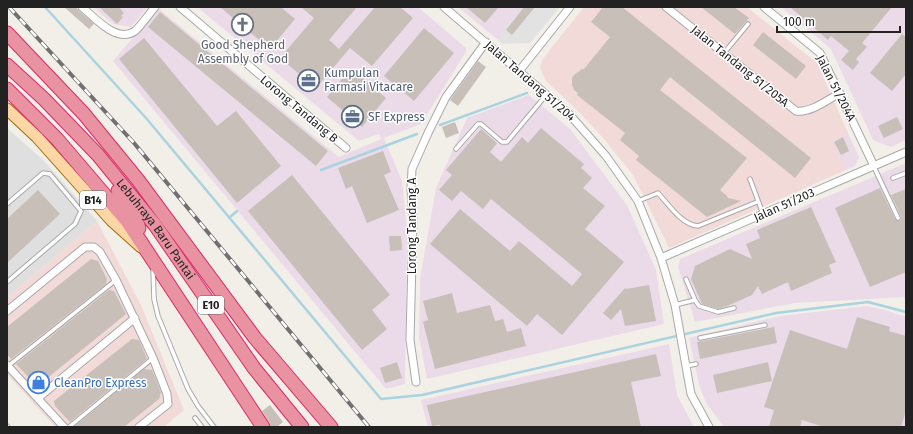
<svg xmlns="http://www.w3.org/2000/svg" width="913" height="434" font-family="'Fira Sans',sans-serif">
<style>
.residential{fill:#e0dfdf}
.commercial{fill:#f2dad9}
.industrial{fill:#ebdbe8}
.parking{fill:#e2e2e2}
.lines{fill:none;stroke-linecap:round;stroke-linejoin:round}
.stream{stroke:#aad3df;stroke-width:2.5}
.building{fill:#c7bfb8}
.lane-casing{stroke:#a9a9a9;stroke-width:5.5}
.street-casing{stroke:#a9a9a9;stroke-width:9}
.primary-casing{stroke:#a06b00;stroke-width:13}
.highway-casing{stroke:#dc2a67;stroke-width:15}
.lane{stroke:#fff;stroke-width:3.5}
.street{stroke:#fff;stroke-width:7}
.primary{stroke:#fcd6a4;stroke-width:11}
.highway{stroke:#e892a2;stroke-width:13}
.rail-casing{stroke:#707070;stroke-width:4}
.rail{stroke:#fff;stroke-width:2.5;stroke-dasharray:8;stroke-linecap:butt}
.labels{text-anchor:middle;dominant-baseline:central;stroke-width:3;stroke-linejoin:round;paint-order:stroke}
.shield{fill:#fff;stroke:#646464;stroke-width:1}
.shield-label{font-size:11px;font-weight:bold;fill:#222}
.worship-label{font-size:12px;fill:#5b616d;stroke:#fff}
.street-label{font-size:12px;fill:#222;stroke:#fff}
.service-label{font-size:12px;fill:#4e5e75;stroke:#fff;text-anchor:start}
.shop-label{font-size:12px;fill:#366cbe;stroke:#fff;text-anchor:start}
</style>
<rect width="100%" height="100%" fill="#f2efe9"/>
<path class="residential" d="M7,128L43,160L97,221L7,298Z"/>
<path class="commercial" d="M584,7H747L817,63L848,133L832,141L846,170L669,248L633,175L603,138L578,111L545,80L540,68L542,60Z
M97,221L141,305L184,410L164,427H55L7,374V298Z"/>
<path class="industrial" d="M93,7H148L131,27L113,24Z
M197,7H418L466,48V52L421,124L384,138L402,181L407,230L405,384L386,389L113,61L158,8L339,157L381,139L379,134L359,141Z
M458,7H523L497,39Z
M781,7H906V140L891,147L873,140L831,49Z
M529,95L570,129L627,205L656,270L664,324L427,379L419,337L420,279L436,188L467,118Z
M848,133L859,157L855,166L846,170L831,141Z
M906,163V297L795,303L695,322L678,267L680,259Z
M867,306L885,310L906,317V427H724L706,403L699,385L689,338L780,316Z
M669,344L677,395L694,427H428L421,400Z"/>
<path class="parking" d="M523,7H560L530,43L502,44L497,39Z"/>
<g class="lines">
<path class="stream" d="M45,7L146,118L381,399L422,395L776,313L868,302L906,312
M440,125L527,93
M321,170L417,134
M229,218L237,211"/>
</g>
<path class="building" d="M64,7H76L79,11L94,24L89,29Z
M99,7H119L124,13L121,16L123,17L117,24Z
M220,7H281L295,19L270,49Z
M301,7H357L329,40L339,49L375,7H400L413,18L372,66L350,48L316,88L280,58L314,18Z
M466,7H499L485,23Z
M524,7H535L512,35L506,30Z
M603,7H622L811,158L795,178L670,77L660,90L747,158L720,190L727,196L728,198L741,201L707,217L636,160L639,156L620,140L625,133L577,95L578,93L574,90L572,85V78L574,75L582,69H584L610,37L591,22Z
M701,7H734L749,18L735,34Z
M790,7H892L862,43L867,47L856,59L859,62L853,70L841,60L849,51L831,36L828,40Z
M160,12L328,151L316,166L148,27Z
M424,28L454,53L414,101L384,76Z
M763,32L806,66L796,79L753,45Z
M902,34L906,37V74L892,91L870,73Z
M144,38L217,126L236,111L281,166L237,203L119,59Z
M478,61L486,67L458,106L450,100Z
M351,68L386,98L362,127L327,97Z
M897,117L903,129L884,138L878,126Z
M455,122L459,133L446,138L442,127Z
M541,128L584,164L581,168L592,178L583,188L605,206L585,229L624,262L562,335L537,314L527,326L430,244L460,209L510,251L519,241L572,286L582,274L491,199L483,209L461,191L452,201L439,190L452,175L446,170L481,129L497,143L490,152L501,162L522,137L528,143Z
M843,137L849,151L841,155L834,142Z
M383,151L391,172L384,175L399,210L367,223L352,186L346,189L338,168Z
M292,175L390,295L372,310L387,329L362,350L248,211Z
M880,188L895,219L898,221L901,220V217L891,195L906,189V272L870,287L835,208Z
M38,190L60,214L7,263V219Z
M811,207L836,262L829,265L832,273L791,291L788,282L762,294L758,286L752,295L727,306L718,309L702,304L691,279L695,266L730,249L752,259L746,244L760,238L757,230Z
M389,236H401L402,250L390,251Z
M91,259L98,261L107,279L106,284L11,359L7,354V327Z
M649,285L656,321L625,326L621,309L611,320L603,313L625,288L626,289Z
M109,290L114,291L126,314L40,384L34,383L16,364Z
M452,293L457,313L490,305L495,321L503,319L507,332L521,328L526,346L435,369L423,322L428,320L423,301Z
M857,317L890,327L889,331L906,336V411L901,427H824L802,420L800,427H769L774,410L764,407L790,330L847,349Z
M774,327L777,343L700,359L697,342Z
M132,339L139,340L147,359L70,422L55,406L54,401Z
M656,354L661,376L631,382L641,427H440V425L432,426L427,405Z
M397,362L402,378L385,383L380,368Z
M768,362L772,381L717,393L713,375Z
M144,369L152,370L161,392L159,399L124,427H74Z
M270,405L283,422L277,427H271L270,423L262,411Z"/>
<g class="lines">
<defs>
<path id="lane" d="M724,53L748,24
M456,149L478,124H481L502,142H507L547,94
M874,167L898,218
M893,178L906,173
M750,179L763,214
M638,201L658,193C669,205 682,225 698,226L757,202
M7,204L43,173L50,174L81,211L75,224L7,282
M153,268L154,299L158,316L188,389L198,406L214,427
M686,279L695,300L699,306L718,312L734,308
M675,305L695,300
M700,338L765,325
M8,366L116,280
M686,366L696,364
M195,418L202,427
M7,426L8,427
M69,427L153,358"/>
<path id="street" d="M82,7C94,17 117,44 135,31C141,26 149,14 155,7
M180,7L346,148
M444,7L570,115L606,156L638,201L661,258L675,305L691,394L709,427
M666,7L796,111C811,113 827,100 840,93
M764,7L820,53L874,166
M520,70L570,7
M661,258L906,152
M7,311L85,247H94L100,252L116,280L153,358L167,394L168,404L139,427
M7,365L64,427
M416,382L410,340L413,220L411,189L412,169L428,133L446,97L486,42
M38,398L135,318"/>
<path id="primary" d="M7,109L37,137L112,221L141,247"/>
<g id="highway">
<path d="M7,33L84,114L138,180L255,338L331,427"/>
<path id="s1" d="M7,65L44,99L98,155L155,225L254,368L302,427"/>
<path d="M7,89L57,139L127,221L263,427"/>
<path d="M118,191L134,215L139,228"/>
</g>
</defs>
<use href="#lane" class="lane-casing"/>
<use href="#street" class="street-casing"/>
<use href="#primary" class="primary-casing"/>
<use href="#highway" class="highway-casing"/>
<use href="#lane" class="lane"/>
<use href="#street" class="street"/>
<use href="#primary" class="primary"/>
<use href="#highway" class="highway"/>
<defs>
<path id="rail" d="M9,7L134,143L369,427"/>
</defs>
<use href="#rail" class="rail-casing"/>
<use href="#rail" class="rail"/>
</g>
<defs>
<symbol id="church-ring" viewBox="-11 -11 22 22"><circle r="9.5" fill="#fff" stroke="#6b7280" stroke-width="1.5"/><path d="M-1.2-6h2.4v3.5h3.3v2.4h-3.3V6h-2.4V-.1h-3.3v-2.4h3.3Z" fill="#6b7280"/></symbol>
<symbol id="office-ring" viewBox="-11 -11 22 22"><circle r="9.5" fill="#fff" stroke="#5c6f8a" stroke-width="1.5"/><path d="M-6-3h4V-5.5h4V-3h4V5H-6ZM-1-4.5V-3h2v-1.5ZM-6 0V1H6V0Z" fill="#5c6f8a"/></symbol>
<symbol id="shop-ring" viewBox="-11 -11 22 22"><circle r="9.5" fill="#fff" stroke="#3f7fe0" stroke-width="1.5"/><path d="M-5-2.5h2.3a2.7 3.5 0 0 1 5.4 0H5L5.5 6h-11ZM-1.5-2.5h3a1.5 2.3 0 0 0-3 0Z" fill="#3f7fe0"/></symbol>
</defs>
<g fill-rule="evenodd">
<use href="#church-ring" x="230" y="12" width="25" height="25"/>
<use href="#office-ring" x="296" y="68" width="25" height="25"/>
<use href="#office-ring" x="340" y="104" width="25" height="25"/>
<use href="#shop-ring" x="26" y="370" width="25" height="25"/>
</g>
<g class="labels">
<g class="shield">
<rect x="80" y="191" width="26" height="18" rx="3"/>
<rect x="198" y="296" width="26" height="18" rx="3"/>
</g>
<g class="shield-label">
<text x="93" y="200">B14</text>
<text x="211" y="305">E10</text>
</g>
<g class="worship-label">
<text x="243" y="45">Good Shepherd<tspan x="243" dy="14">Assembly of God</tspan></text>
</g>
<g class="street-label">
<text transform="translate(740 66) rotate(39)">Jalan Tandang 51/205A</text>
<text transform="translate(530 81) rotate(41)">Jalan Tandang 51/204</text>
<text transform="translate(836 88) rotate(63)">Jalan 51/204A</text>
<text transform="translate(299 109) rotate(40)">Lorong Tandang B</text>
<text transform="translate(784 205) rotate(-24)">Jalan 51/203</text>
<text transform="translate(412 226) rotate(-90)">Lorong Tandang A</text>
<text stroke="none"><textPath href="#s1" startOffset="222">Lebuhraya Baru Pantai</textPath></text>
</g>
<g class="service-label">
<text x="324" y="73">Kumpulan<tspan x="324" dy="14">Farmasi Vitacare</tspan></text>
<text x="368" y="117">SF Express</text>
</g>
<g class="shop-label">
<text x="54" y="383">CleanPro Express</text>
</g>
</g>
<rect width="913" height="434" fill="none" stroke="#222222" stroke-width="16"/>
<path d="M777 26v6h123v-6" fill="none" stroke="#222222" stroke-width="2"/>
<text x="783" y="26" font-size="12" fill="#222222" stroke="#ffffff" stroke-width="3" paint-order="stroke">100 m</text>
</svg>
